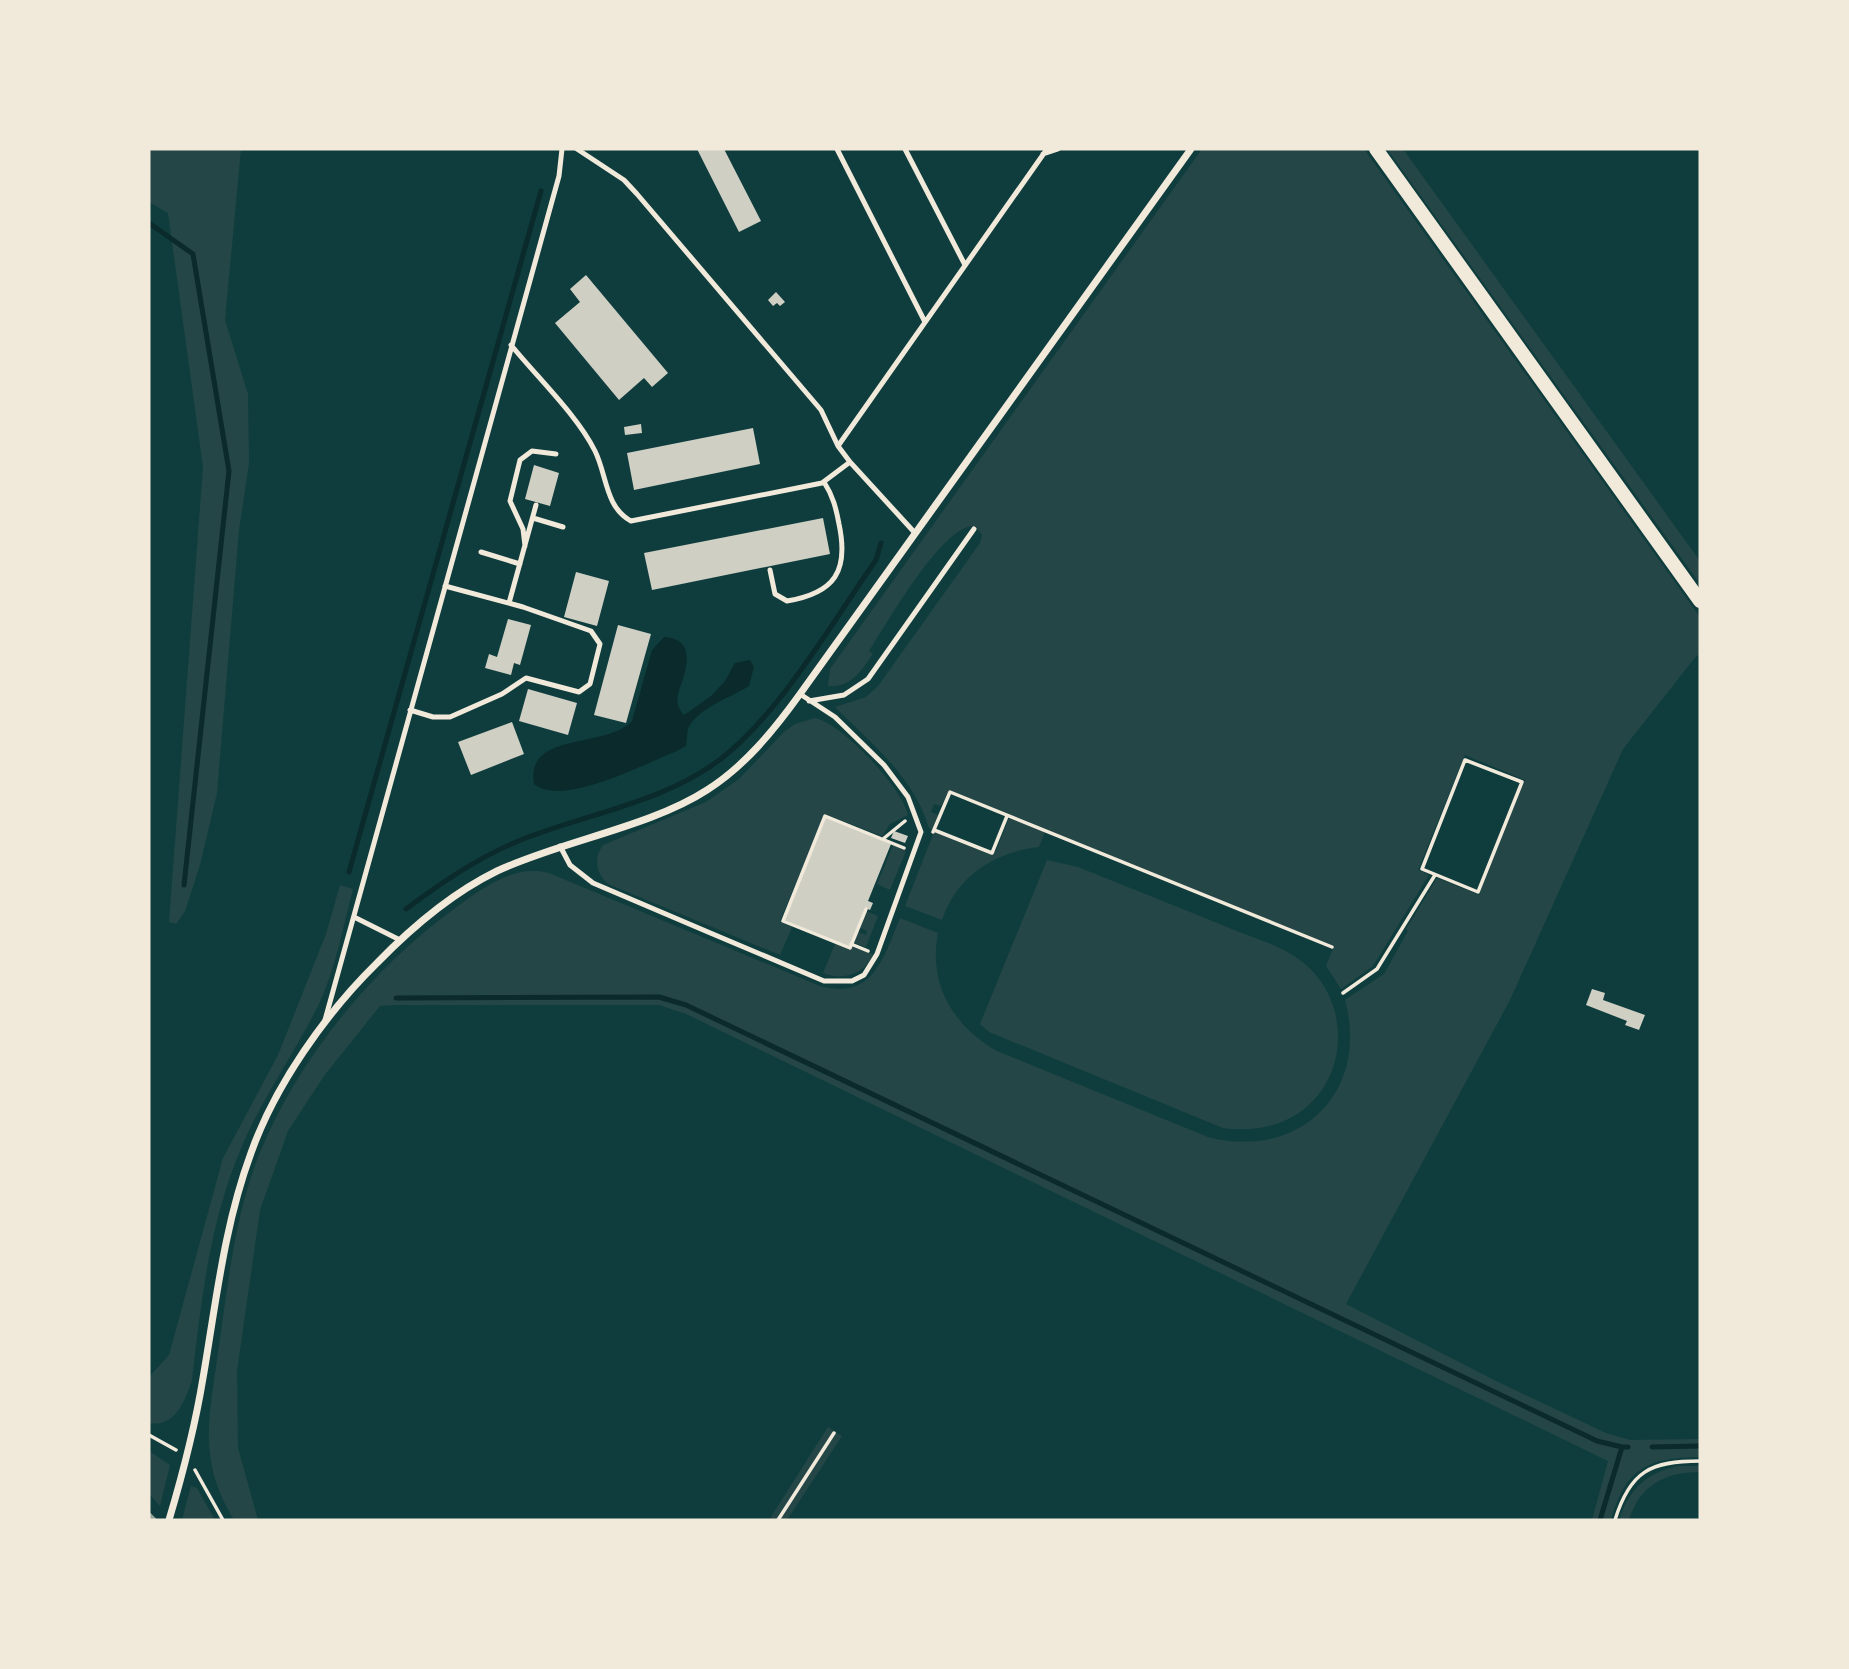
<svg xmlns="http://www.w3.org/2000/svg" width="1849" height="1669" font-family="Commissioner,sans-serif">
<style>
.green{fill:#244646}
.water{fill:#0a2a2b}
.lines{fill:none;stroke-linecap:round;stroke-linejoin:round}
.stream{stroke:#0a2a2b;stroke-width:5}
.building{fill:#cfcfc3}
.path{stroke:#f1e9da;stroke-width:3.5}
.service{stroke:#f1e9da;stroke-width:5}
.minor{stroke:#f1e9da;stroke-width:7}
.secondary{stroke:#f1e9da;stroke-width:14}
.rail{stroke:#97a49c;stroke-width:5}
</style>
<rect width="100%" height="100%" fill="#0f3d3e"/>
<path class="green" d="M149,149H241L225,320L248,394L249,463L239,530L217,793L200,865L185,911L176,924L169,922L203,467L168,213L149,202Z
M1202,149H1364L1700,617V658L1697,655L1623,749L1510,1000L1346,1304L1496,1381L1606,1433L1630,1440L1700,1439V1457C1647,1458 1626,1468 1611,1520H1592L1608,1461L686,1014L659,1005H394L380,1006L324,1076L288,1131L260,1210L237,1371L238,1448L258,1520H234C196,1458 210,1414 219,1346C228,1283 235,1215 259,1155C297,1061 369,972 450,912C478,891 513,863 549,873L820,986C873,1001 884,957 900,918L938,933C928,984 953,1026 997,1051L1208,1137C1300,1161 1370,1092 1345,1000L1384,974L1408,931L1406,929L1437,878L1479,895L1525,780L1465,755L1418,870L1429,875L1373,966L1341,989L1326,966L1334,946L949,790L941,806L934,804L931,812L938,815L932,829L929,828C914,777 871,743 835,707L866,697L878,686L980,543L982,535L975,526C943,523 886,625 869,651L873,654C861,671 851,688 828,686L830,669Z
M1387,149H1403L1700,561V584Z
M815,718C842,724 902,787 908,815L890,824L882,836L825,814L780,921L792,927L780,955L608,884C596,873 593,859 603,845L706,802L739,779L785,731L795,724Z
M1009,818L1045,832L1039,847C994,852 957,876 942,920L905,906L934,832L990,854L996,851Z
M893,845L906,851L890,890L877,884Z
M1047,860L1078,867C1128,887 1178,907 1227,927C1253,938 1284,946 1305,964C1343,996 1349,1055 1319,1094C1295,1124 1260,1133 1223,1128L989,1032L980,1024Z
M340,885L353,889C343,927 335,971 318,1006C294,1054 263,1097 242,1146C210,1220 201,1301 192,1380C185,1401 175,1428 149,1423V1377L169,1355L223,1158L278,1055L326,934Z
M866,911L878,916L866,947L854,943L858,932L866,935L867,931L860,928Z
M835,944L853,946L873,954C865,975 842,981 823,973Z
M828,1427L842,1436L787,1520H769Z
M149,1451L170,1465L160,1506L149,1494Z
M1679,1466H1700V1472C1665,1472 1640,1485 1629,1520H1619C1629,1489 1647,1472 1679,1466Z
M191,1486L197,1488L215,1520H182Z"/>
<path class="water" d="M664,637C700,639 684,675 678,694C676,703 679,709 684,715L711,696L725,681L735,663L750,660L754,667L749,686C733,696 696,709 688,729C687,734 687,741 686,746L677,751C646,763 562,808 534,784C525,731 606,749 632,721L652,650Z"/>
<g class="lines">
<path class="stream" d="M149,223L193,254L229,471L184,885
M349,872L541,191
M406,909C441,883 476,859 516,842C583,814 663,804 722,758C780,713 833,621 876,560L881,543
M396,998L659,997L686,1005L1597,1441L1622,1447
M1652,1447L1700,1446
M1600,1520L1622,1447H1628"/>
</g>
<path class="building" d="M697,149H724L761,221L739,232Z
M586,275L668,373L652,387L644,378L619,400L555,323L580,302L570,289Z
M776,292L785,302L780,306L777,303L773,306L768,300Z
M641,424L642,433L625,435L624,427Z
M753,428L760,464L634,490L627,453Z
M534,465L559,473L550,506L525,499Z
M823,518L830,554L652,590L644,553Z
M576,572L609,581L597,626L564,617Z
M508,619L531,625L520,665L514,663L511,675L485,668L489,654L497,657Z
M618,625L651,634L626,723L594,715Z
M528,689L577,703L568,735L519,721Z
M512,722L524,754L471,775L458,742Z
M826,817L891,844L868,901L873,903L870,910L865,908L849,947L784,920Z
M894,831L908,836L905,843L891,838Z
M1592,989L1605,993L1603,1000L1645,1015L1639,1030L1625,1025L1627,1021L1586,1005Z"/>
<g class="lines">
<path class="path" d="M1465,760L1522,782L1478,892L1422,869Z
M934,830L992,853L1007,816
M933,832L950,792L1332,947
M883,839L905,821
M866,909L850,948L783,921L825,816L904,848
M851,944L868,951
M1343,993L1377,969L1435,875
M149,1435L176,1450
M195,1470L223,1520
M778,1520L834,1433
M1615,1520C1630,1471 1651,1461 1700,1461"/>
<path class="service" d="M577,149L624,180L637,194L821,410L838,446
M837,149L925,322
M905,149L965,265
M1043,154L1058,149
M511,345C537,377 577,415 595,451C607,475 605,507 631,521L822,483L850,462L838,446L1047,149
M850,462L915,533
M533,518L563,527
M525,546L523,529L510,501L520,460L532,451L556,454
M481,552L520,564
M770,570L775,594L787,601C835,593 849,571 839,524C836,508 833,496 824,482
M509,603L536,505
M809,701L844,695L868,679L974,529
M410,710L433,717H450L502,694L526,678L579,692L590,684L600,644L591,631L523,607L445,586
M560,846L570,865L593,883L708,932L824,981H852L864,975L877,954L921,832L908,797L884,765L835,717L800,694
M354,917L400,940
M325,1020L559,176L562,149"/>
<path class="minor" d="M169,1520C183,1473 195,1427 203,1378C216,1303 224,1226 251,1153C275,1085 326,1013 377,963C412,927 452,893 497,871C561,841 650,827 707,790C745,766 774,730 800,694L1191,149"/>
<path class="secondary" d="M1376,149L1700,601"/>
<path class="rail" d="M149,1515L154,1520"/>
</g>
<rect width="1849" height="1669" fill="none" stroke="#f1e9da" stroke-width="301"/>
</svg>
